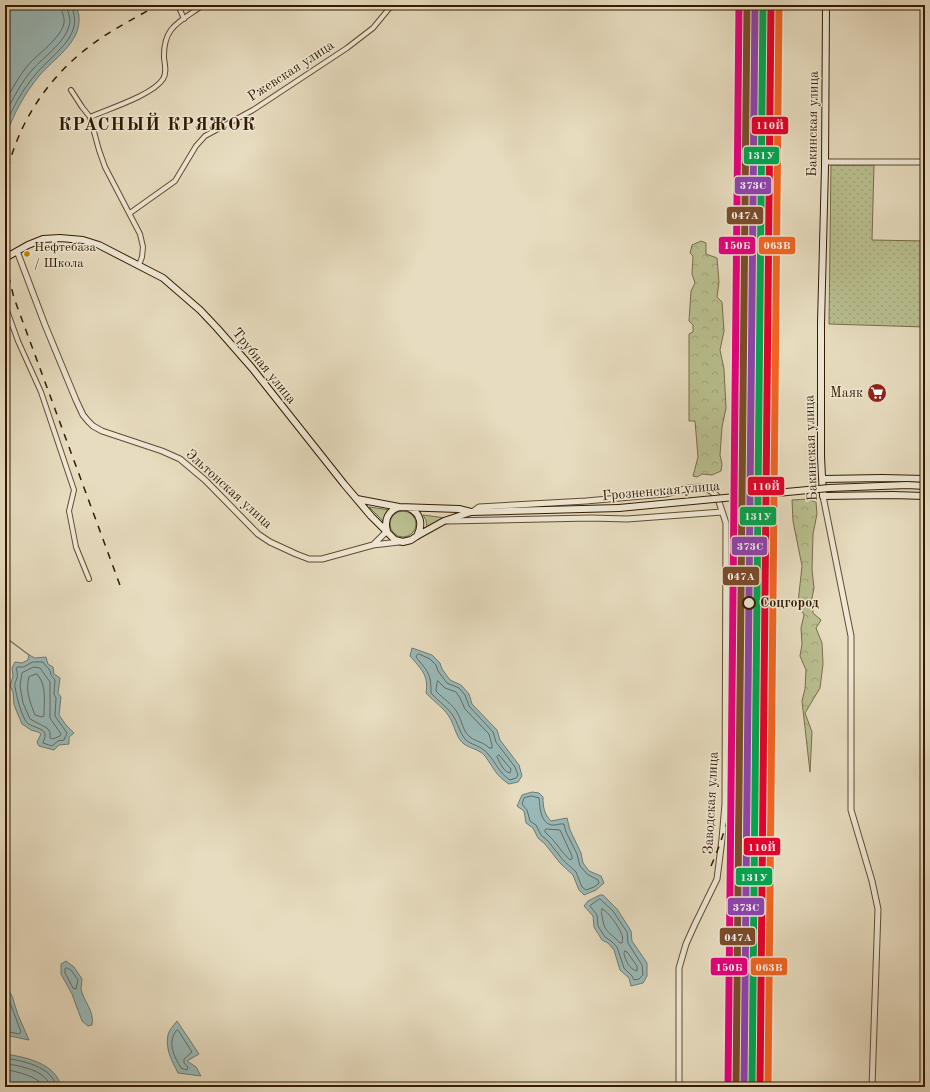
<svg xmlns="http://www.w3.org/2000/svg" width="930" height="1092" font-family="'Old Standard TT',serif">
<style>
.green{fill:#b9bf90;stroke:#766d48}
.forest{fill:url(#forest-crowns);stroke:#766d48}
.park{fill:url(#park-dots);stroke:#766d48}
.water{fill:#99baba;stroke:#717a70}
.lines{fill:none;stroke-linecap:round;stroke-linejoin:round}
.shore{stroke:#666a5d;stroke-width:1}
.stream{stroke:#717a70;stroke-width:1.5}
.minor-casing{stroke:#614b30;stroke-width:6}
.tertiary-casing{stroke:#614b30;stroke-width:7}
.secondary-casing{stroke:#341b00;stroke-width:8}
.minor{stroke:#efe8d5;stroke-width:4}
.tertiary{stroke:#efe8d5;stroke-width:5}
.secondary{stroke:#efe8d5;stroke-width:6}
.rail{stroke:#341b00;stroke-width:1.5;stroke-dasharray:7 7;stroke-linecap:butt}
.secondary-bridge-casing{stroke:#341b00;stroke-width:8;stroke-linecap:butt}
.secondary-bridge{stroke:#efe8d5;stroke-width:6}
.rail-1-casing{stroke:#efe8d5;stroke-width:10}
.rail-2-casing{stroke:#efe8d5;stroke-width:10}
.rail-3-casing{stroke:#efe8d5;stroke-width:10}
.rail-4-casing{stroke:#efe8d5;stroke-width:10}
.rail-5-casing{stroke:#efe8d5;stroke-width:10}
.rail-6-casing{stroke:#efe8d5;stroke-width:10}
.rail-1{stroke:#8e44ad;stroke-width:7}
.rail-2{stroke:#00a651;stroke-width:7}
.rail-3{stroke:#7a4b2a;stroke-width:7}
.rail-4{stroke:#e4002b;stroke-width:7}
.rail-5{stroke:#e5007d;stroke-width:7}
.rail-6{stroke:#f26522;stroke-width:7}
.bus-dot{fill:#c68300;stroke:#efe8d5;stroke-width:1.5}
.stop-dot{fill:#efe8d5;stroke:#341b00;stroke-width:2}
.labels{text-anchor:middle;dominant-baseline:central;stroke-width:3;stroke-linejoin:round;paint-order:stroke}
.bus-label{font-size:13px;fill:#341b00;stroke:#efe8d5;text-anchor:start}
.street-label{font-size:14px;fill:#341b00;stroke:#efe8d5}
.poi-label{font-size:14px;fill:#341b00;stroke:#efe8d5;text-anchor:end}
.stop-label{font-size:14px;font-weight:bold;fill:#341b00;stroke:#efe8d5;text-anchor:start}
.district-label{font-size:18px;font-weight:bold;letter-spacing:1px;fill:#341b00;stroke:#efe8d5}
.line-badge{stroke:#efe8d5;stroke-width:1.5}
.badge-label{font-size:11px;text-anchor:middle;font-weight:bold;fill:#fff}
</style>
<defs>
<pattern id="forest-crowns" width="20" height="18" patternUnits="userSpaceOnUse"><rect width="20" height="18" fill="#b9bf90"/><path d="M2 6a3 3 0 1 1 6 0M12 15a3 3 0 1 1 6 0" fill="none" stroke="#a0a47a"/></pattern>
<pattern id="park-dots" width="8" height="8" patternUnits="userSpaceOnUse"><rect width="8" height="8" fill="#b9bf90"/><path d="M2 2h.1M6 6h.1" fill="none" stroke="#a0a47a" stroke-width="1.8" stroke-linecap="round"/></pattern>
</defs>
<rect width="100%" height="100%" fill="#e7dcbf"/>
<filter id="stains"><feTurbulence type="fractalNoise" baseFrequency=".005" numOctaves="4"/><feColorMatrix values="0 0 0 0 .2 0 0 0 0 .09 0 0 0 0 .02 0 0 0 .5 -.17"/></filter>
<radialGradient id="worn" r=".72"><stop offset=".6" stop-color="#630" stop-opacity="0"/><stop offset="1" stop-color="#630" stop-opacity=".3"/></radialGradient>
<path class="green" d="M369,507L390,510L384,522Z
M390 524a13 13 0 1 1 26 0a13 13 0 1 1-26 0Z
M423,515L446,518L427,527L426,520Z"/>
<path class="forest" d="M701,241L706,243V254L717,258L719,282L717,297L722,302L724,331L720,350L724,369L726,408L722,427L720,455L722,464L721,471L712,475L702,474L697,477L693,476L698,457L695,421H689V334L693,332V325L689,321L691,291L695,283L692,274L693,256L690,253L692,245Z
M807,499L816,502L817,514L813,534L812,570L814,588L812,598L813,613L821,620L816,628L822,643L823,664L820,688L805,713L812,732L810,772L802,701L805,689L806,670L800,656L802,644L801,628L804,615L798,603L802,566L793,521L792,500Z"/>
<path class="park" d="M831,165H874L872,240L925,241V327L829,324Z"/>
<path class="water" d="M5,5H75C77,9 79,13 79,17C81,43 53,59 39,76C25,93 14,113 7,133H5Z
M412,648L432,655L440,663L442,669L450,680L461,685L469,694L472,704L497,730L500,740L519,765L522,776L518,782L509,784C495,775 494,768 485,756C479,749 471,749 464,744C457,739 455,728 451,720C446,709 434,702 426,693C429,675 421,669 410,656Z
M29,655L35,658L46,657L48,664L53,667L54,674L60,678L58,693L61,697L59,715L66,725L74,733L69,737V744L59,745L54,750L39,746L37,742L41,734L38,732L31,730L22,724L14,705L13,692L10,686L13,676L12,668L15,662L22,663L28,660Z
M532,792L539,793L543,797C543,807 544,814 551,821L567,818L570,830L581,853L583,863L589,871L601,876L604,883L596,890L584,895L579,890L573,875L560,863L545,844L538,838L533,828L526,823L524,811L517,806L522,795Z
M600,895H603L617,909L626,923L631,931L632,941L647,963V976L643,983L631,986L629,978L620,970L614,950L608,943L602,940L594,927L593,916L584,906L588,901Z
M66,961L74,967L82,979C82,982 81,986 81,989C83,1000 95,1012 92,1025L88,1026L82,1021L72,994L61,974V964Z
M5,984L12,996L18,1015L29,1040L5,1035Z
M177,1021L199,1054L187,1061L196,1067L201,1076L178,1073C172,1061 165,1049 168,1035C169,1030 174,1025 177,1021Z
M5,1054C25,1057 56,1063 61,1087H8L5,1084Z"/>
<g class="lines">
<path class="shore" d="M5,102C12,89 19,76 28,65C38,54 61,38 64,23C65,17 61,11 61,5
M5,114C13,99 21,82 33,69C44,57 65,42 69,26C72,19 67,12 67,5
M5,127C12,108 23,89 36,74C47,60 71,44 74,26C76,18 73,13 72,5
M419,654L430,659L436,665L438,671L447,683L459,688L465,695L469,706L493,732L496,742L515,767L518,775L516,778L510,780C499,773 496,763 488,754C481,745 470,745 465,739C459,732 458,722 452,714C446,706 438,701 431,693C431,673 428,672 416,657L417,655Z
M33,662H43C45,665 47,667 49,669C52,674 49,674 55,680L54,694L56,698L55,716L67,733L64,740L58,741L52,746L43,743C43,741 46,737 45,734C44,727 29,728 25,720C20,710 17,698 15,687C14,684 16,681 17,678C18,674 17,671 16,668L18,667H23Z
M34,667L40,668L50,682V718L61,734L60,736L53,739L50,738V732L47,728L30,719L23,703L20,686L22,673Z
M37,674C47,685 44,701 44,716L42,717L35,715C30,702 25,690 29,677Z
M438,681L445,688L456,692L460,698L465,709L489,734L492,745V748H489C484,742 476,742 470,737C463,732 462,721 458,714C453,704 443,699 436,691L437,683Z
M499,755L511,769L510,773C504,772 500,763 497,757Z
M532,796L539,798C540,807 540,822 551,825C555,826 560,823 564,824L566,832L577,854L580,866L587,874L598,880L599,883L594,887L586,890L582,887L576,872L563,860L548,841L541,835L536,825L530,821L527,810L522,804L524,798Z
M547,829L560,830L572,856V859L570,860C561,852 555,840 545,832V830Z
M600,899L613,911L627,932L628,943L642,965L643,975L639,979L634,980L632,976L624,968L617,947L611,941L605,937L598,926L597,915L590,906Z
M602,909C608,911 619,927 621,933C623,936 623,940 622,943H620C608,930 605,934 602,916C601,910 601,914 602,909Z
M625,951L627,952L637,966V971C629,969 626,961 624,954Z
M67,968L71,970L78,980L76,989L73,988L65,973V969Z
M5,992L8,997L21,1032L19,1034L5,1031
M178,1030L192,1052L184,1059V1063L188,1067L187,1070L181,1068C174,1056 167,1043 176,1031Z
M5,1058C22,1061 53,1066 56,1087
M5,1063C21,1067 45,1069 51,1087
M5,1069C20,1073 35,1075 45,1087"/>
<path class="stream" d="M5,637L29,655"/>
<defs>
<path id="minor" d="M178,5L184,19
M71,90L82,107L90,117L99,150L105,167L140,234L143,247L142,257L139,265
M90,117C108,109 153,95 163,79C167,73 165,65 164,58C163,26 180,22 203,5
M130,213L175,181L196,146L205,136L253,110L347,48L373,28L392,5
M5,305L18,341L41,392L74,490L69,511L76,547L89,579"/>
<path id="tertiary" d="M825,162H925
M17,251L45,325L76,400L83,415L88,421L93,426L102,431L162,451L180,459L205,480L258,534L270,542L296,554L309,559H322L373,545L399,542
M823,496L851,636V810L872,881L878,909L872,1087
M472,512L479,507L586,501L665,494L689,488L701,487L711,491L717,496L726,523L725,804L722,839L717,879L695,924L686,944L679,968V1087
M447,521L591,518L627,519L722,512
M373,545L387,531"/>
<path id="secondary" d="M826,5L825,167L821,323V457L823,496L893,495L925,496
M5,258L28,245L43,239L60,238L83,240L99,245L163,278L200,310L217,328L252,368L344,484L371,516L395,540L403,542L411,540L417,536L444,521L471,512L619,508
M823,479L882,478L925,479
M357,499L399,507L459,509L471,512
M409,508C421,513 423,525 417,536
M387,531C384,520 388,511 399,507"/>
</defs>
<use href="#minor" class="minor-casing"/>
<use href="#tertiary" class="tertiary-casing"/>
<use href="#secondary" class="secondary-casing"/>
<use href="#minor" class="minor"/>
<use href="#tertiary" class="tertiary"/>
<use href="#secondary" class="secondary"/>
<path class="rail" d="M758,159L767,61L776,5
M5,182C15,127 46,79 90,46C111,30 135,18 158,5
M756,183L758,155
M5,262L14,298L121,588
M711,866C722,841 730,816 733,789L736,521L739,443L742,60"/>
<defs>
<path id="secondary-bridge" d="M619,508L829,488L907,485L925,486"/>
</defs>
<use href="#secondary-bridge" class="secondary-bridge-casing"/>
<use href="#secondary-bridge" class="secondary-bridge"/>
<defs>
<path id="rail-1" d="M744,1087L755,5"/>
<path id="rail-2" d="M752,1087L763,5"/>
<path id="rail-3" d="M736,1087L747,5"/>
<path id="rail-4" d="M760,1087L771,5"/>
<path id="rail-5" d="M728,1087L739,5"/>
<path id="rail-6" d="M768,1087L779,5"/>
</defs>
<use href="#rail-1" class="rail-1-casing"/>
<use href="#rail-2" class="rail-2-casing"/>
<use href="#rail-3" class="rail-3-casing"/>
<use href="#rail-4" class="rail-4-casing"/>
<use href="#rail-5" class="rail-5-casing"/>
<use href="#rail-6" class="rail-6-casing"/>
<use href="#rail-1" class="rail-1"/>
<use href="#rail-2" class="rail-2"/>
<use href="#rail-3" class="rail-3"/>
<use href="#rail-4" class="rail-4"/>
<use href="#rail-5" class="rail-5"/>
<use href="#rail-6" class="rail-6"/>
</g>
<defs>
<symbol id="supermarket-disc" viewBox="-11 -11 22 22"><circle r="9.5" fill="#8f2418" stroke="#efe8d5"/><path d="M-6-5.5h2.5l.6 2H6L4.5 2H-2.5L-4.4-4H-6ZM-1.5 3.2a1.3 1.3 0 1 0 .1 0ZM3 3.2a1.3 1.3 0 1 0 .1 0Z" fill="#fff"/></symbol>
</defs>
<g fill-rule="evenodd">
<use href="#supermarket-disc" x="866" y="382" width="22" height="22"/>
</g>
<circle class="bus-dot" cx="27" cy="254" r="3.5"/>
<circle class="stop-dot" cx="749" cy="603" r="6"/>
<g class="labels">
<g class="bus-label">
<text x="34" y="247">Нефтебаза<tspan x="34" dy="16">/ Школа</tspan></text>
</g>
<g class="street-label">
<text transform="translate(291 71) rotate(-33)">Ржевская улица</text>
<text transform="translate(813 124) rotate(-89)">Бакинская улица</text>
<text transform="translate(264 366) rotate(51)">Трубная улица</text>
<text transform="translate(811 448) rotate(-92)">Бакинская улица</text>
<text transform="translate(229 489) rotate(42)">Эльтонская улица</text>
<text transform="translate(661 491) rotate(-5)">Грозненская улица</text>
<text transform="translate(711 803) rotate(-87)">Заводская улица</text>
</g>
<g class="poi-label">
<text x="863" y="393">Маяк</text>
</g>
<g class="stop-label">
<text x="760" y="603">Соцгород</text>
</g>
<g class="district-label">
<text x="157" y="125">КРАСНЫЙ КРЯЖОК</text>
</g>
</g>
<g class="line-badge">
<rect x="751" y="116" width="38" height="19" rx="4" fill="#e4002b"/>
<rect x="743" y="146" width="37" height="19" rx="4" fill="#00a651"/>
<rect x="734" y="176" width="38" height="19" rx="4" fill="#8e44ad"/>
<rect x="726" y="206" width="38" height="19" rx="4" fill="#7a4b2a"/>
<rect x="718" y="236" width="38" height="19" rx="4" fill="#e5007d"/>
<rect x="758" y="236" width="38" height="19" rx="4" fill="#f26522"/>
<rect x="747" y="476" width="38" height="20" rx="4" fill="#e4002b"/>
<rect x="739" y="506" width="38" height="20" rx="4" fill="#00a651"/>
<rect x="731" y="536" width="37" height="20" rx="4" fill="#8e44ad"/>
<rect x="722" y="566" width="38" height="20" rx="4" fill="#7a4b2a"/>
<rect x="743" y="837" width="38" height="19" rx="4" fill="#e4002b"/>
<rect x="735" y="867" width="38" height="19" rx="4" fill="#00a651"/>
<rect x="727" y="897" width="38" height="19" rx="4" fill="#8e44ad"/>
<rect x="719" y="927" width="37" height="19" rx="4" fill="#7a4b2a"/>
<rect x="710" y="957" width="38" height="19" rx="4" fill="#e5007d"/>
<rect x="750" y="957" width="38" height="19" rx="4" fill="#f26522"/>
</g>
<g class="badge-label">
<text x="770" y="129">110Й</text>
<text x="761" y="159">131У</text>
<text x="753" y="189">373C</text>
<text x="745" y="219">047А</text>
<text x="737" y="249">150Б</text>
<text x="777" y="249">063В</text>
<text x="766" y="490">110Й</text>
<text x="758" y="520">131У</text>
<text x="750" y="550">373C</text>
<text x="741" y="580">047А</text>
<text x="762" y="851">110Й</text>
<text x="754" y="881">131У</text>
<text x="746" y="911">373C</text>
<text x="738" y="941">047А</text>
<text x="729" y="971">150Б</text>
<text x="769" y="971">063В</text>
</g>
<rect width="930" height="1092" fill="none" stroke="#e7dcbf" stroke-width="20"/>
<rect x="6" y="6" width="918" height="1080" fill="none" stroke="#341b00" stroke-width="2"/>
<rect x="10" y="10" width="910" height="1072" fill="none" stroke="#341b00"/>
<rect width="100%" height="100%" filter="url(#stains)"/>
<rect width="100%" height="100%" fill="url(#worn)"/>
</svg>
